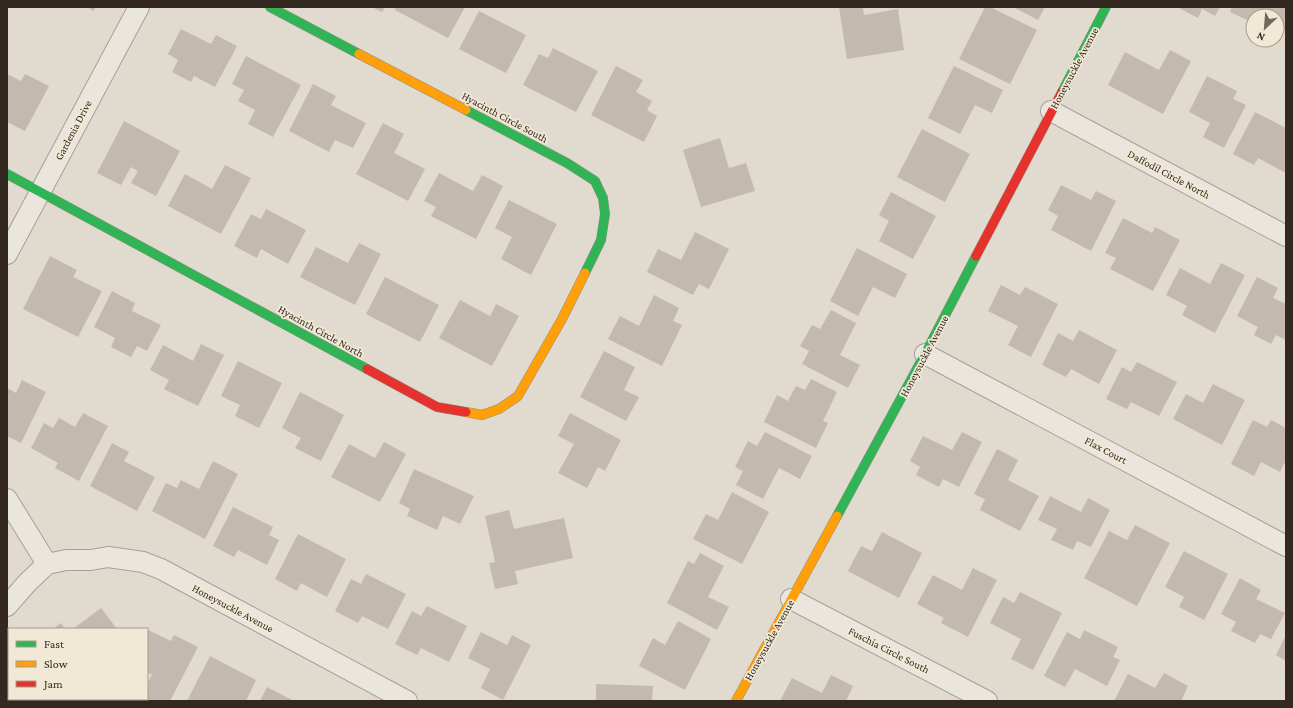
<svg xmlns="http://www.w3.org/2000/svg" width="1293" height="708" font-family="'Crimson Pro',serif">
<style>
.building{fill:#c4b9af}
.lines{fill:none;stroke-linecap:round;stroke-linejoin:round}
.street-casing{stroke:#a7a097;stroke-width:22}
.fast-casing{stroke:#968f86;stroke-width:10}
.slow-casing{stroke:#968f86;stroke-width:10}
.jam-casing{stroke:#968f86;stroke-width:10}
.street{stroke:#eae6de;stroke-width:20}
.fast{stroke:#30b455;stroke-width:9}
.slow{stroke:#ff9f0a;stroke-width:9}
.jam{stroke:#e5322d;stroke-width:9}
.labels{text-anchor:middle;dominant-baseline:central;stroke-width:3.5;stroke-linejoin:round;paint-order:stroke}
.street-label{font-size:11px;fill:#342920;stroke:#f1e8d5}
</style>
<rect width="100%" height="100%" fill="#e1dace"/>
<path class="building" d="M87,7H95L94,11Z
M372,7H385L382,12Z
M396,7H465L448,38L395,10Z
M839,7H863L864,15L898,9L904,50L847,59Z
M985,7H990L1037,30L1010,84L959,59Z
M1013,7H1045L1038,20Z
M1177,7H1220L1215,16L1202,9L1198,18Z
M1232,7H1286V27L1281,37L1277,35V16H1253V23L1230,12Z
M479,11L526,35L506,73L459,49Z
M181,29L211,44L216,35L237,46L215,87L194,76L191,82L172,72L178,60L168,54Z
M553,48L598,71L576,112L523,85L539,54L548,58Z
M1170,50L1191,61L1163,114L1108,85L1125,52L1159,70Z
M246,56L301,85L273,137L248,124L255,110L238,101L244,90L232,84Z
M616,66L643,80L636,92L652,101L647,110L657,116L644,142L591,115Z
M954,66L1003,90L992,113L975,105L960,134L928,118Z
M7,74L21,81L25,74L49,86L25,131L7,122Z
M1207,76L1237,91L1233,99L1246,105L1224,148L1203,137L1210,123L1189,112Z
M313,84L336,96L331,105L366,123L353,148L335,140L329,152L289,131Z
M1255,112L1286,128V173L1258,158L1254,165L1233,154Z
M124,121L180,151L156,196L131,183L138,171L131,167L121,185L97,173Z
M383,123L404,134L394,153L425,169L408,201L356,174Z
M922,129L970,154L945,202L897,177Z
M720,138L729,168L746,163L755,191L701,207L683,150Z
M225,165L251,178L221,234L168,206L185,174L212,189Z
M439,173L473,191L482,175L503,186L476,239L431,216L436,207L424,201Z
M1061,185L1091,200L1096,191L1116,201L1091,251L1051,230L1058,216L1048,210Z
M891,192L936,216L913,259L879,241L889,221L879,215Z
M509,200L557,224L531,275L501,259L512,237L495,228Z
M266,209L306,230L288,264L261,249L257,258L234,246L251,214L261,219Z
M1123,218L1152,233L1155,227L1180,240L1153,291L1110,269L1116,258L1105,253Z
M695,232L729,249L709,289L699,284L693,295L647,272L658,249L681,260Z
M359,243L381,254L355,305L300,277L316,247L348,263Z
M857,248L907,274L895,298L873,287L858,316L830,301Z
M50,256L77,270L73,277L102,291L78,337L23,309Z
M1221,263L1245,275L1215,333L1182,315L1187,306L1166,295L1180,268L1210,284Z
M385,277L439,305L420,342L366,314Z
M1257,277L1278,288L1273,298L1286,304V340L1276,335L1271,344L1254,335L1258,327L1237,316Z
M1001,285L1020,295L1025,287L1058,304L1031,357L1008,345L1018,326L988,311Z
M112,291L135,303L132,311L161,325L147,351L137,346L131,357L111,347L115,338L94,327Z
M654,295L679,308L673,321L682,325L662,366L608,339L620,316L639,326Z
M460,300L490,316L496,304L519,316L492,366L439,338Z
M831,310L856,323L840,355L860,365L848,388L802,364L809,351L800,346L812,325L820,329Z
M1079,330L1117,350L1099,384L1071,369L1066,377L1042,365L1058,333L1073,341Z
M201,344L224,355L198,406L164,389L169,380L150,370L163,345L193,361Z
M604,351L635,367L624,390L639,397L626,421L580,397Z
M238,361L282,383L259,428L235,416L240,405L221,396Z
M1137,362L1177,382L1159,416L1131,402L1127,409L1106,399L1122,367L1131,372Z
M811,379L837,392L823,421L828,423L816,448L764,422L777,395L788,401L796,386L805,390Z
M22,380L46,392L21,443L7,436V388L16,393Z
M1213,384L1245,400L1222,445L1173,419L1186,394L1203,403Z
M300,392L344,415L321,461L295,448L301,438L282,428Z
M83,413L108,426L79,481L55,468L58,463L31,448L44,423L53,428L59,418L75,427Z
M570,413L621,440L605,471L598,467L587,488L558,473L574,444L558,436Z
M1253,420L1267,427L1271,420L1286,428V460L1280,472L1261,462L1254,476L1231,464Z
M765,432L812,456L800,479L779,468L763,499L736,485L743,471L735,467L748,441L757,446Z
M962,432L982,442L959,487L943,479L939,487L916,475L920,467L910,461L923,436L952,450Z
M384,442L406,454L380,502L331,477L349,444L375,458Z
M112,443L129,452L124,461L155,477L137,511L90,486Z
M997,449L1018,460L1008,480L1039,496L1020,531L980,510L985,499L974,494Z
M213,461L238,474L205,539L152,511L166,483L177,488L181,480L199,489Z
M414,469L474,496L460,524L443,516L437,530L407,516L410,509L399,503Z
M732,492L769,512L742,564L693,539L706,514L718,520Z
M1050,496L1081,512L1088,498L1110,510L1091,547L1077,541L1073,550L1051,540L1057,529L1038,520Z
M233,507L273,527L269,535L279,540L267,565L238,550L234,557L213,546Z
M509,510L514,529L564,518L573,558L515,571L518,584L495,589L489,563L495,562L485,516Z
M1135,525L1170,543L1137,606L1084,578L1109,531L1127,540Z
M882,532L922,553L899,598L848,571L861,546L872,551Z
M298,534L346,559L327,597L301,583L297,591L275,579Z
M1184,551L1228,574L1204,620L1179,607L1184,597L1165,587Z
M700,553L724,566L708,597L729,607L717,630L667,603L688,561L694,564Z
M973,568L997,580L968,637L941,623L944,618L917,604L933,575L962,590Z
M366,574L406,594L388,629L362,616L358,623L335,611L351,579L361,584Z
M1240,578L1261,590L1256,599L1285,613L1271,639L1260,634L1255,643L1231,631L1236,622L1221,614Z
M1020,592L1062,613L1033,670L1011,659L1021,639L990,623L1003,597L1014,603Z
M427,606L467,626L449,662L421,648L417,655L395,644L412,611L421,616Z
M101,608L117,629H73Z
M678,621L711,639L685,690L639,666L653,638L665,645Z
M61,623L65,629H53Z
M148,630L171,641L174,635L198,647L170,701H138L139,699H147V684L152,675L147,672V632Z
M1084,630L1118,647L1113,657L1120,660L1107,686L1075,669L1065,687L1044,676L1067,632L1080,639Z
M481,632L507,645L512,635L531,645L503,700L481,688L490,669L468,658Z
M1286,635V661L1276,655Z
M210,656L256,680L246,701H187Z
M1164,673L1188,686L1181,701H1114L1128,674L1155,688Z
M831,675L853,686L846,701H780L792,678L822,693Z
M596,684L653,686L652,701H596Z
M267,687L294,701H260Z"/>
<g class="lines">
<defs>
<path id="street" d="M1051,111L1286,236
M7,254L139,7
M925,354L1286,546
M7,499L47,564
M47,564L66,560H91L108,557L143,562L161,569L407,701
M791,599L987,701
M7,606L28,582L47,564"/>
<path id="fast" d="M270,7L359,54
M1062,92L1106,7
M466,110L567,163L595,181L603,198L605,214L601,240L585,273
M7,174L367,369
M837,516L925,354L976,256"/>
<path id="slow" d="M359,54L466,110
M466,412L482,415L499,409L518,396L562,319L585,273
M736,701L837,516"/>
<path id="jam" d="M976,256L1062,92
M367,369L437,407L466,412"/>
</defs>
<use href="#street" class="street-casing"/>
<use href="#fast" class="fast-casing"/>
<use href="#slow" class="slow-casing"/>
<use href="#jam" class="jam-casing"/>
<use href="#street" class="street"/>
<use href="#fast" class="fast"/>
<use href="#slow" class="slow"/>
<use href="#jam" class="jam"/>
</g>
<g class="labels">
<g class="street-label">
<text transform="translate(1074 68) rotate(-62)">Honeysuckle Avenue</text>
<text transform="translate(505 117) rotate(28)">Hyacinth Circle South</text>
<text transform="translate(73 130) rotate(-62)">Gardenia Drive</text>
<text transform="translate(1169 174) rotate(28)">Daffodil Circle North</text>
<text transform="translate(321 331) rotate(29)">Hyacinth Circle North</text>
<text transform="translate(924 356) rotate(-62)">Honeysuckle Avenue</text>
<text transform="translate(1106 450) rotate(28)">Flax Court</text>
<text transform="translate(233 608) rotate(28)">Honeysuckle Avenue</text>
<text transform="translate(769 640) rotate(-61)">Honeysuckle Avenue</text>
<text transform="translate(889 650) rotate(27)">Fuschia Circle South</text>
</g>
</g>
<rect width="1293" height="708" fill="none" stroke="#342920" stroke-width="16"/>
<rect x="8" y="628" width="140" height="72" fill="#f1e8d5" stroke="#a59c8d"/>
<rect x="16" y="641" width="20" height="6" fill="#30b455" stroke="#a59c8d"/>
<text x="44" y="648" font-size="12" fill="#342920">Fast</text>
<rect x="16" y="661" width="20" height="6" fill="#ff9f0a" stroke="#a59c8d"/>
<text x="44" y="668" font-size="12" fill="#342920">Slow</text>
<rect x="16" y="681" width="20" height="6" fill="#e5322d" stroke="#a59c8d"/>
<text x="44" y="688" font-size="12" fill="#342920">Jam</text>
<g transform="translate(1265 28) rotate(206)"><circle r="19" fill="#f1e8d5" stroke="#a59c8d"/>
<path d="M0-3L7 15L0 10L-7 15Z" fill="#71675d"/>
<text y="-6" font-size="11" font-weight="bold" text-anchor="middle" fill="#342920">N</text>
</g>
</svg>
